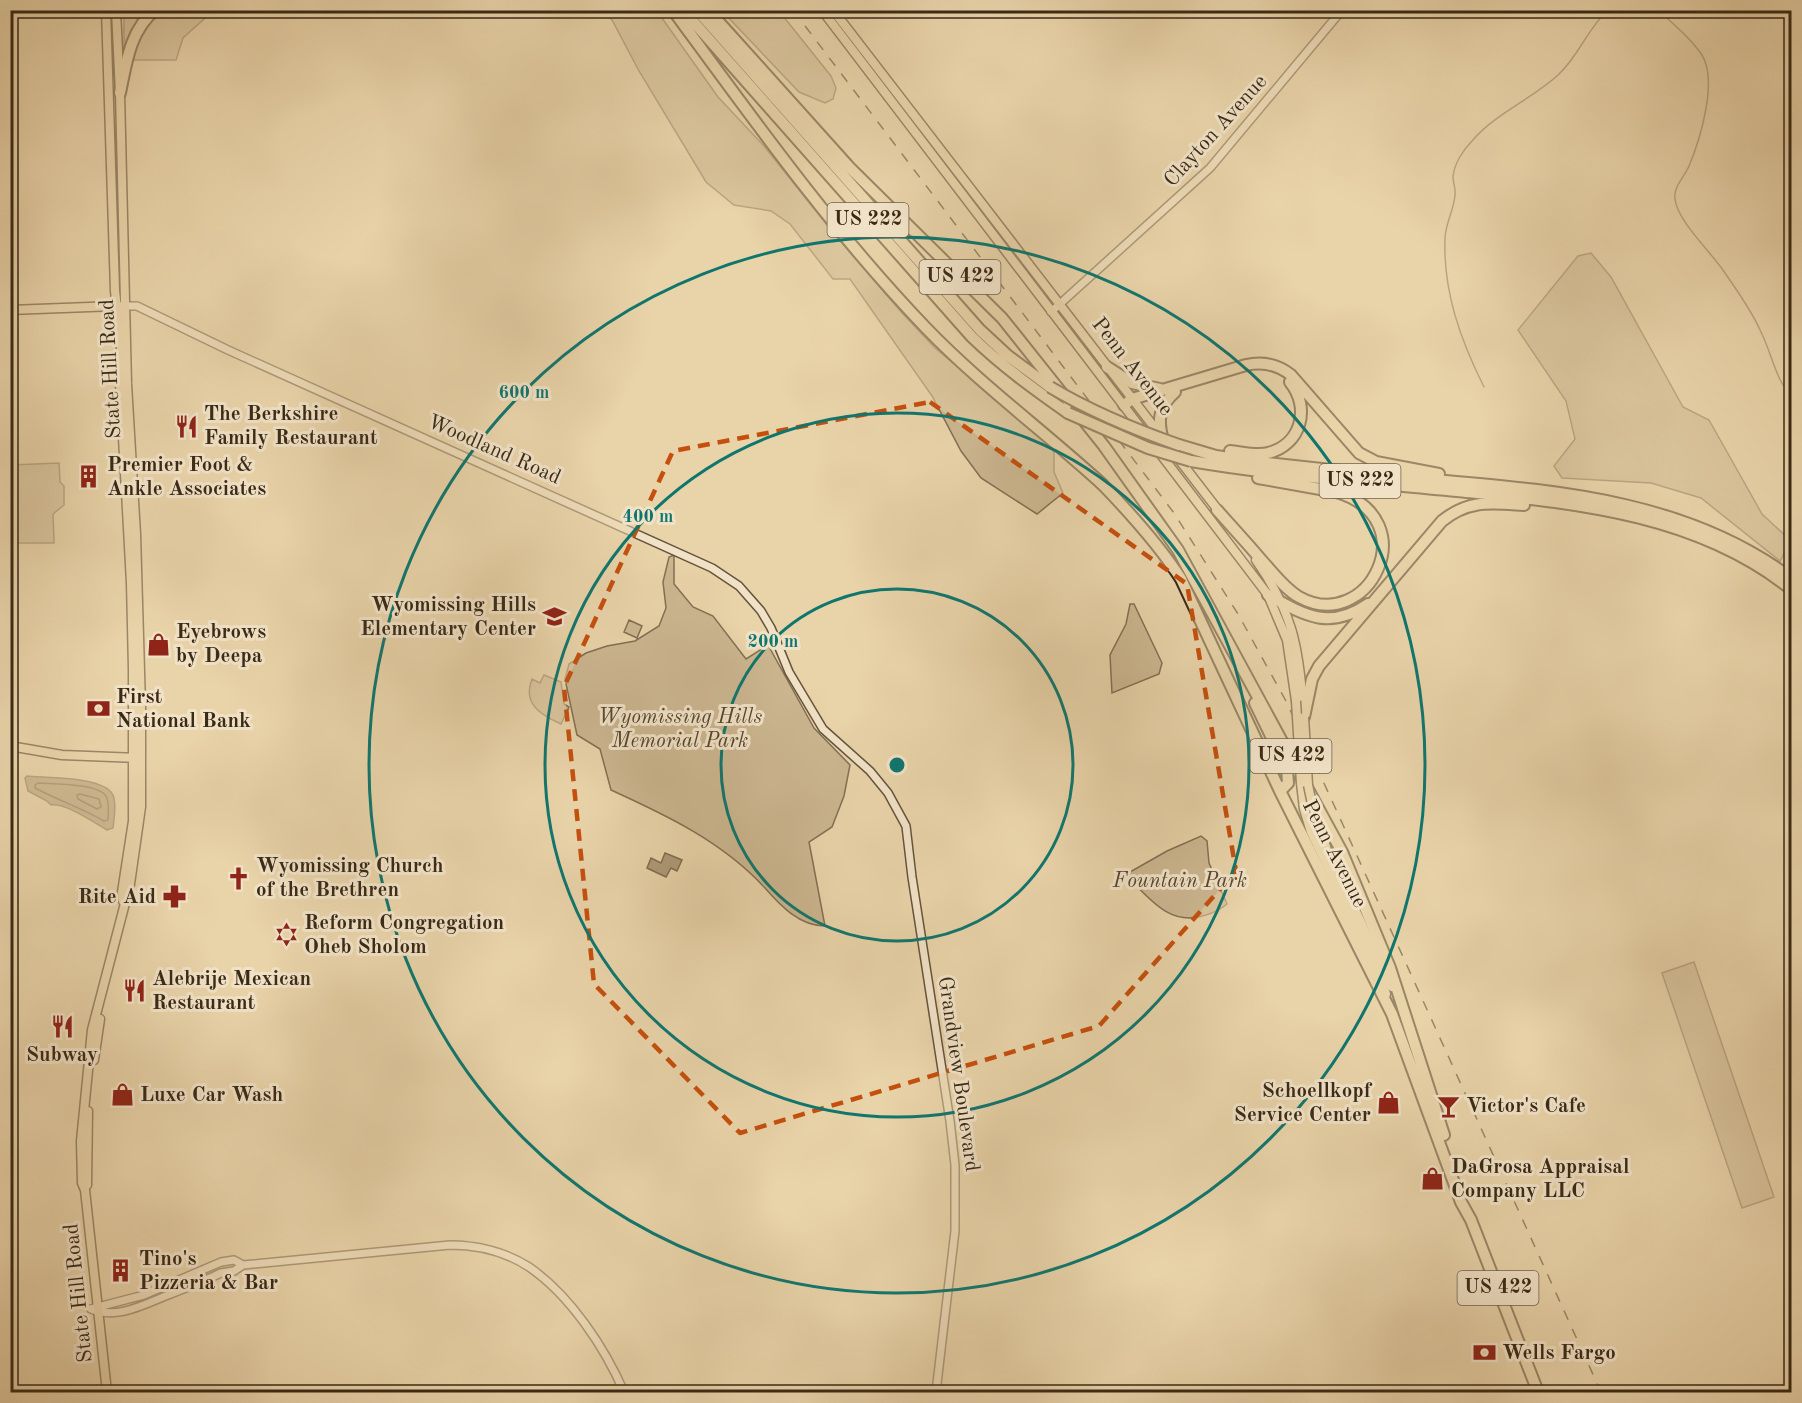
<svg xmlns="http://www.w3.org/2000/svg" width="1802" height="1403" font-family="'Old Standard TT',serif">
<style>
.green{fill:#cbb690;stroke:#827054;stroke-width:1.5}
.water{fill:#ad9a77;stroke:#7f6d51;stroke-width:1.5}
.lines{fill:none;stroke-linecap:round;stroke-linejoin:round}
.shore{stroke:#736247;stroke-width:1.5}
.stream{stroke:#7f6d51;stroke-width:1.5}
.minor-casing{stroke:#65543c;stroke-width:10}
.major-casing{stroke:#392a17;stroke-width:11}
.highway-casing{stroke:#392a17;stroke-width:14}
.minor{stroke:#f1e2c7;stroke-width:7}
.major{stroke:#e9d3a9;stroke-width:8}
.highway{stroke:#e9d3a9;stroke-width:10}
.rail{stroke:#392a17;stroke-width:1.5;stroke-dasharray:10 10;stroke-linecap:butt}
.major-bridge-casing{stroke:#392a17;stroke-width:11;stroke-linecap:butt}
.highway-bridge-casing{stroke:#392a17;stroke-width:14;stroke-linecap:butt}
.major-bridge{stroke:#e9d3a9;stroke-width:8}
.highway-bridge{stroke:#e9d3a9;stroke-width:10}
.marked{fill:none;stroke:#c5500e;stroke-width:4.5;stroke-dasharray:12 8;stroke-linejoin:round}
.ring{fill:none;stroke:#0f766e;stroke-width:3}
.labels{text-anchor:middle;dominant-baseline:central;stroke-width:6;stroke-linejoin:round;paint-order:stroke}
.shield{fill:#f1e2c7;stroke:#70614c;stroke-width:1.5}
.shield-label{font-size:20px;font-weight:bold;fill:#392a17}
.street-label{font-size:21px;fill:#392a17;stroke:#f1e2c7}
.poi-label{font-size:21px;font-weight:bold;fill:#392a17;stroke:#f1e2c7;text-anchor:start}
.park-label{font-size:21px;font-style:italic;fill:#56462f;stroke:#f1e2c7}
.centre{fill:#0f766e;stroke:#f1e2c7;stroke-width:3}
.ring-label{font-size:18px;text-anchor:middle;font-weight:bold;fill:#0f766e;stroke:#f1e2c7;stroke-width:6;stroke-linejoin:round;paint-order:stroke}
</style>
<rect width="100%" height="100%" fill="#e9d3a9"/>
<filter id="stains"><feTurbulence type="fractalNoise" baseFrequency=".00333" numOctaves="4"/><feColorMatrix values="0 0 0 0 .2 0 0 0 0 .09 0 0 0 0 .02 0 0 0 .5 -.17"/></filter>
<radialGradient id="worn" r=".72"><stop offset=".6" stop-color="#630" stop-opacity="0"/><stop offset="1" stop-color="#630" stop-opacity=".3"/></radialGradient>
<path class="green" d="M124,11H213L183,38L176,60H135L124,53Z
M604,11H657L718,97L764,146L835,235L902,313L935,348L1049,443L1054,453V472L1063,493L1037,514L981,478L961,451L932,396L850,279H833L790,224L771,211L734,205L706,182L639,71L612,20Z
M722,11H779L831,76L836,88L833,99L825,103L799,92Z
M1591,253L1611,277L1683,407L1709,420L1762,514L1791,541L1780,561L1701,498L1651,483L1562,478L1554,466L1575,439L1566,401L1518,330L1578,256Z
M59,463L60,482L64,486V505L53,514L54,543H11V465Z
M674,555V584L693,607L713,616L746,659L768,645L814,728L850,765L844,796L832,827L809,842L825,926C799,926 780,905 765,888C723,842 666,815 611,790L600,749L577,735L565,679L569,664L586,653L607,646L635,641L659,626L666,608L663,582L669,557Z
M1130,604H1134L1162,663L1159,674L1112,693L1110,655L1126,624Z
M629,620L642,626L637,638L624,632Z
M544,675L561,682L564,704L569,707L561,724C541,715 522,704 532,679L540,683Z
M1201,836L1207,841L1209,863L1227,904C1221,909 1213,913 1206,915C1172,927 1151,901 1130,879V872L1167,851Z
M1694,962L1774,1197L1742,1208L1662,973Z
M234,1264H236L237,1267L222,1270L172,1289L173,1286L219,1266Z"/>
<path class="water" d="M27,776C46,778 104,776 113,795C117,805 114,818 113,828L107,830C93,822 66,803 51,805L47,801L28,791L25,778Z
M665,853L682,860L677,871L671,868L666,877L647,868L651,858L661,863Z"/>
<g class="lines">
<path class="shore" d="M38,783C52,784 98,783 106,796C110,803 108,812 108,820L104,821C81,808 58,800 35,788V785Z
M80,794L99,799L101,807L97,809L78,799L77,795Z"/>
<path class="stream" d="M1657,10C1671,21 1692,40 1702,55C1718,81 1700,140 1689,166C1685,176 1673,187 1675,199C1677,221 1713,254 1725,273C1738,292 1752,311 1761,332C1772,354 1775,379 1792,397
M1688,10H1699
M1484,387C1461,341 1443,292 1445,239C1445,224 1454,210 1455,195C1456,189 1453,183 1453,177C1454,164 1463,150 1472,141C1496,113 1532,99 1558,75C1579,56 1587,29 1608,10"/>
<defs>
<path id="minor" d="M121,306H137L228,350L712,568L739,586L761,611L771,628L789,672L823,729L870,771L888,793L906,826L912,877L950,1121L955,1165V1231L936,1392
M1051,312L1210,168L1342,10
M94,1308L144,1295L221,1262L234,1260L243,1265
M91,1309C117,1320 145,1304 168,1295C186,1288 204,1281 221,1273L234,1271L243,1265L450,1245C477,1245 506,1252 529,1267C570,1295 605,1348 624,1392"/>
<path id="major" d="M106,10L115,291L121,342L120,383L131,583L133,669V821L122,892L123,901
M822,10L1268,595L1287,640L1296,701
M833,10L1221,514
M10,310L116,306
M1256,560C1292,611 1299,647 1303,708
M10,746L62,755L138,758
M1301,783L1304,809L1311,832L1376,967L1386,994
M1312,804L1328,853L1392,987
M94,1060L100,1019
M87,1185L88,1111
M107,1392L85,1190L82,1183L81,1141L92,1030L130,884L141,807V706L136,534L127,384L120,93L116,10"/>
<path id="highway" d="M673,10C753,119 832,230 926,328C980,384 1045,432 1103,485C1131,514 1159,545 1181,579L1280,791L1392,1014L1461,1202L1471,1220L1538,1392
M683,10L972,337C1002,366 1034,389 1068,413
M697,10L980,330L1007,355L1050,387
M708,10L850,168L1002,318L1104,446L1178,550L1342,852L1390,968L1444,1135
M120,93C126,64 130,30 155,10
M1107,367L1132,383L1160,389
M1124,405L1132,399L1246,365C1263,361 1277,364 1291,375L1359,453L1376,462L1439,474
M1163,440C1157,420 1159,406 1175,392
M1179,445L1216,456L1250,461C1312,468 1374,475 1436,480C1560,491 1689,501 1792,579
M1230,451C1242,452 1256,456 1268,453C1301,445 1311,408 1290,382
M1191,461C1279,476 1368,482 1457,491C1573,503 1697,513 1792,590
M1217,510C1232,527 1248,544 1263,562C1274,574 1285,589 1299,597C1368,635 1427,520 1337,492L1258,478
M1268,595C1304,615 1329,631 1368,604
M1255,703L1287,769L1288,783L1280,791
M1304,717L1312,679L1319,666L1442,521C1469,499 1492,503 1524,505"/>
</defs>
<use href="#minor" class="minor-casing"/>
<use href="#major" class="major-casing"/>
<use href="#highway" class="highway-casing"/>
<use href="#minor" class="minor"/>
<use href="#major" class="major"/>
<use href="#highway" class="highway"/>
<path class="rail" d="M793,10L1174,513L1238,614L1286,701L1313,759L1601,1392"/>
<defs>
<path id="major-bridge" d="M1296,701L1301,783
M1304,717L1308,785L1312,804"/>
<path id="highway-bridge" d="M1050,387C1092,412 1133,429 1179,445
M1068,413L1148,448L1191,461"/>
</defs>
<use href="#major-bridge" class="major-bridge-casing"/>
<use href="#highway-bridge" class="highway-bridge-casing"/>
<use href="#major-bridge" class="major-bridge"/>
<use href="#highway-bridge" class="highway-bridge"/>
</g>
<path d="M0 0H1802V1403H0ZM930,402L1187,584L1236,871L1099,1026L740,1133L594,984L564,687L673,451Z" fill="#e9d3a9" fill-opacity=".55" fill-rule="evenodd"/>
<path class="marked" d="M930,402L1187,584L1236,871L1099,1026L740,1133L594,984L564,687L673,451Z"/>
<g class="ring">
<circle cx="897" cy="765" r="176"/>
<circle cx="897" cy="765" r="352"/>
<circle cx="897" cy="765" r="528"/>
</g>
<defs>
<symbol id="restaurant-bare" viewBox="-9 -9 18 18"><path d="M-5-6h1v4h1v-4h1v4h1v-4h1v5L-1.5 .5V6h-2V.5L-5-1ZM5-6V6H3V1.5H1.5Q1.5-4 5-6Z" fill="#8f2418" stroke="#f1e2c7" stroke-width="2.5" paint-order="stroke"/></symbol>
<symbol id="building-bare" viewBox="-9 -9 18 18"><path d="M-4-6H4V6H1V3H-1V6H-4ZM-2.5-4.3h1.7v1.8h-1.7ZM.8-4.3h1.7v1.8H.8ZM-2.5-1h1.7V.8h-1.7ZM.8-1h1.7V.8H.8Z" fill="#8f2418" stroke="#f1e2c7" stroke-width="2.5" paint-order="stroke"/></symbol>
<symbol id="school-bare" viewBox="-9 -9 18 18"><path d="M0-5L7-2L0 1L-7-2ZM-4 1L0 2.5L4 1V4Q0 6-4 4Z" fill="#8f2418" stroke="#f1e2c7" stroke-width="2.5" paint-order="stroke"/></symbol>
<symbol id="shop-bare" viewBox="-9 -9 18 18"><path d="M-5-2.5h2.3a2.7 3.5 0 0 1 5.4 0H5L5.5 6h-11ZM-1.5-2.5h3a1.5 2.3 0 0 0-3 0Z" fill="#8f2418" stroke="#f1e2c7" stroke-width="2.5" paint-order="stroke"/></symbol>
<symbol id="bank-bare" viewBox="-9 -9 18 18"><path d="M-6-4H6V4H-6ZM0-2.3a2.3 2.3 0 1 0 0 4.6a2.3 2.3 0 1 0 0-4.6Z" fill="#8f2418" stroke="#f1e2c7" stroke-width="2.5" paint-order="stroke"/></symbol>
<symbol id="church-bare" viewBox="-9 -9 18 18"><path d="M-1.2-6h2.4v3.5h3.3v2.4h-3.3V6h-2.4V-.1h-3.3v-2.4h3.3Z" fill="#8f2418" stroke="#f1e2c7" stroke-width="2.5" paint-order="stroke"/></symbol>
<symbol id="pharmacy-bare" viewBox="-9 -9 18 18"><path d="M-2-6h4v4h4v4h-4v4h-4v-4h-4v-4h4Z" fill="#8f2418" stroke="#f1e2c7" stroke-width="2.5" paint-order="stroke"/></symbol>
<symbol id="synagogue-bare" viewBox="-9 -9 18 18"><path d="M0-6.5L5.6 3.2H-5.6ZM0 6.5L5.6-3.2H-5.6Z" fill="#8f2418" stroke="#f1e2c7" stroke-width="2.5" paint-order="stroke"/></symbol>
<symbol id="bar-bare" viewBox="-9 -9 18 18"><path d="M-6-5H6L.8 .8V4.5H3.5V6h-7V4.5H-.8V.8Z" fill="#8f2418" stroke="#f1e2c7" stroke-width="2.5" paint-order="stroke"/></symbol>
</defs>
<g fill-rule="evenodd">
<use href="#restaurant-bare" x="170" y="410" width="33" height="33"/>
<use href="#building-bare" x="72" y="460" width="33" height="33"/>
<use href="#school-bare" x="538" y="600" width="33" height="33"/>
<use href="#shop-bare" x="142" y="628" width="33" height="33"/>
<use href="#bank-bare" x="82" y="692" width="33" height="33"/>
<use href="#church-bare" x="222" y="862" width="33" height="33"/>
<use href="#pharmacy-bare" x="158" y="880" width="33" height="33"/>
<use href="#synagogue-bare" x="270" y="918" width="33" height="33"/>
<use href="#restaurant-bare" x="118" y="974" width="33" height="33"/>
<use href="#restaurant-bare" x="46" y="1010" width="33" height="33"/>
<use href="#shop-bare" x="106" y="1078" width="33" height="33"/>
<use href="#shop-bare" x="1372" y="1086" width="33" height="33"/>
<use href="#bar-bare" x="1432" y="1090" width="33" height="33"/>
<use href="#shop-bare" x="1416" y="1162" width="33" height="33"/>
<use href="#building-bare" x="104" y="1254" width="33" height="33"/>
<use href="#bank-bare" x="1468" y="1336" width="33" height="33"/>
</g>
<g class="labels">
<g class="shield">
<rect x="827.5" y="203" width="81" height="34" rx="4.5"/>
<rect x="919.5" y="260" width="81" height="34" rx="4.5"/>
<rect x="1319.5" y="464" width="81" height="34" rx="4.5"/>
<rect x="1250.5" y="739" width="81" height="34" rx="4.5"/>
<rect x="1457.5" y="1271" width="81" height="34" rx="4.5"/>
</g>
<g class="shield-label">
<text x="868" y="220">US 222</text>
<text x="960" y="277">US 422</text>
<text x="1360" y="481">US 222</text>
<text x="1291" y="756">US 422</text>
<text x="1498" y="1288">US 422</text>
</g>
<g class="street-label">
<text transform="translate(1216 131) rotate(-48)">Clayton Avenue</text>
<text transform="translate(1132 367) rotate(52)">Penn Avenue</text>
<text transform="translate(111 369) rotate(-93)">State Hill Road</text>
<text transform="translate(494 450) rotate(24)">Woodland Road</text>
<text transform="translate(1334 854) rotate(63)">Penn Avenue</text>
<text transform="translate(958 1074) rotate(82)">Grandview Boulevard</text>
<text transform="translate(79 1293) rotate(-96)">State Hill Road</text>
</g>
<g class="poi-label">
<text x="204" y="414">The Berkshire<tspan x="204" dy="24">Family Restaurant</tspan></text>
<text x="107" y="465">Premier Foot &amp;<tspan x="107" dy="24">Ankle Associates</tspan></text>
<text x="536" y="605" text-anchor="end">Wyomissing Hills<tspan x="536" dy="24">Elementary Center</tspan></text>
<text x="176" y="632">Eyebrows<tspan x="176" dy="24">by Deepa</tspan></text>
<text x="116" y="697">First<tspan x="116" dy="24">National Bank</tspan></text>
<text x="256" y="866">Wyomissing Church<tspan x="256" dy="24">of the Brethren</tspan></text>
<text x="156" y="897" text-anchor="end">Rite Aid</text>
<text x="304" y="923">Reform Congregation<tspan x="304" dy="24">Oheb Sholom</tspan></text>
<text x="152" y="979">Alebrije Mexican<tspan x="152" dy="24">Restaurant</tspan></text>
<text x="62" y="1055" text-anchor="middle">Subway</text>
<text x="1371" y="1091" text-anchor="end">Schoellkopf<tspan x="1371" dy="24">Service Center</tspan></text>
<text x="140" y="1095">Luxe Car Wash</text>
<text x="1466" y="1106">Victor's Cafe</text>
<text x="1451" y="1167">DaGrosa Appraisal<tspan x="1451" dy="24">Company LLC</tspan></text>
<text x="139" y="1259">Tino's<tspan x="139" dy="24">Pizzeria &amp; Bar</tspan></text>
<text x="1502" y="1353">Wells Fargo</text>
</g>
<g class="park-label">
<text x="680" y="717">Wyomissing Hills<tspan x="680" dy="24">Memorial Park</tspan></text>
<text x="1180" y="881">Fountain Park</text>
</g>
</g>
<circle cx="897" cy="765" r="9" class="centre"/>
<g class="ring-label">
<text x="524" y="398">600 m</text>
<text x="648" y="522">400 m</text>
<text x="773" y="647">200 m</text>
</g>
<rect width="1802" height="1403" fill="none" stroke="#e9d3a9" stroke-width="36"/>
<rect x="12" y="12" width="1778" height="1379" fill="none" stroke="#392a17" stroke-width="3"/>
<rect x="18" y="18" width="1766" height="1367" fill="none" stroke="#392a17" stroke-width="1.5"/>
<rect width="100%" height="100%" filter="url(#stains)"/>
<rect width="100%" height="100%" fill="url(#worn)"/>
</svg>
